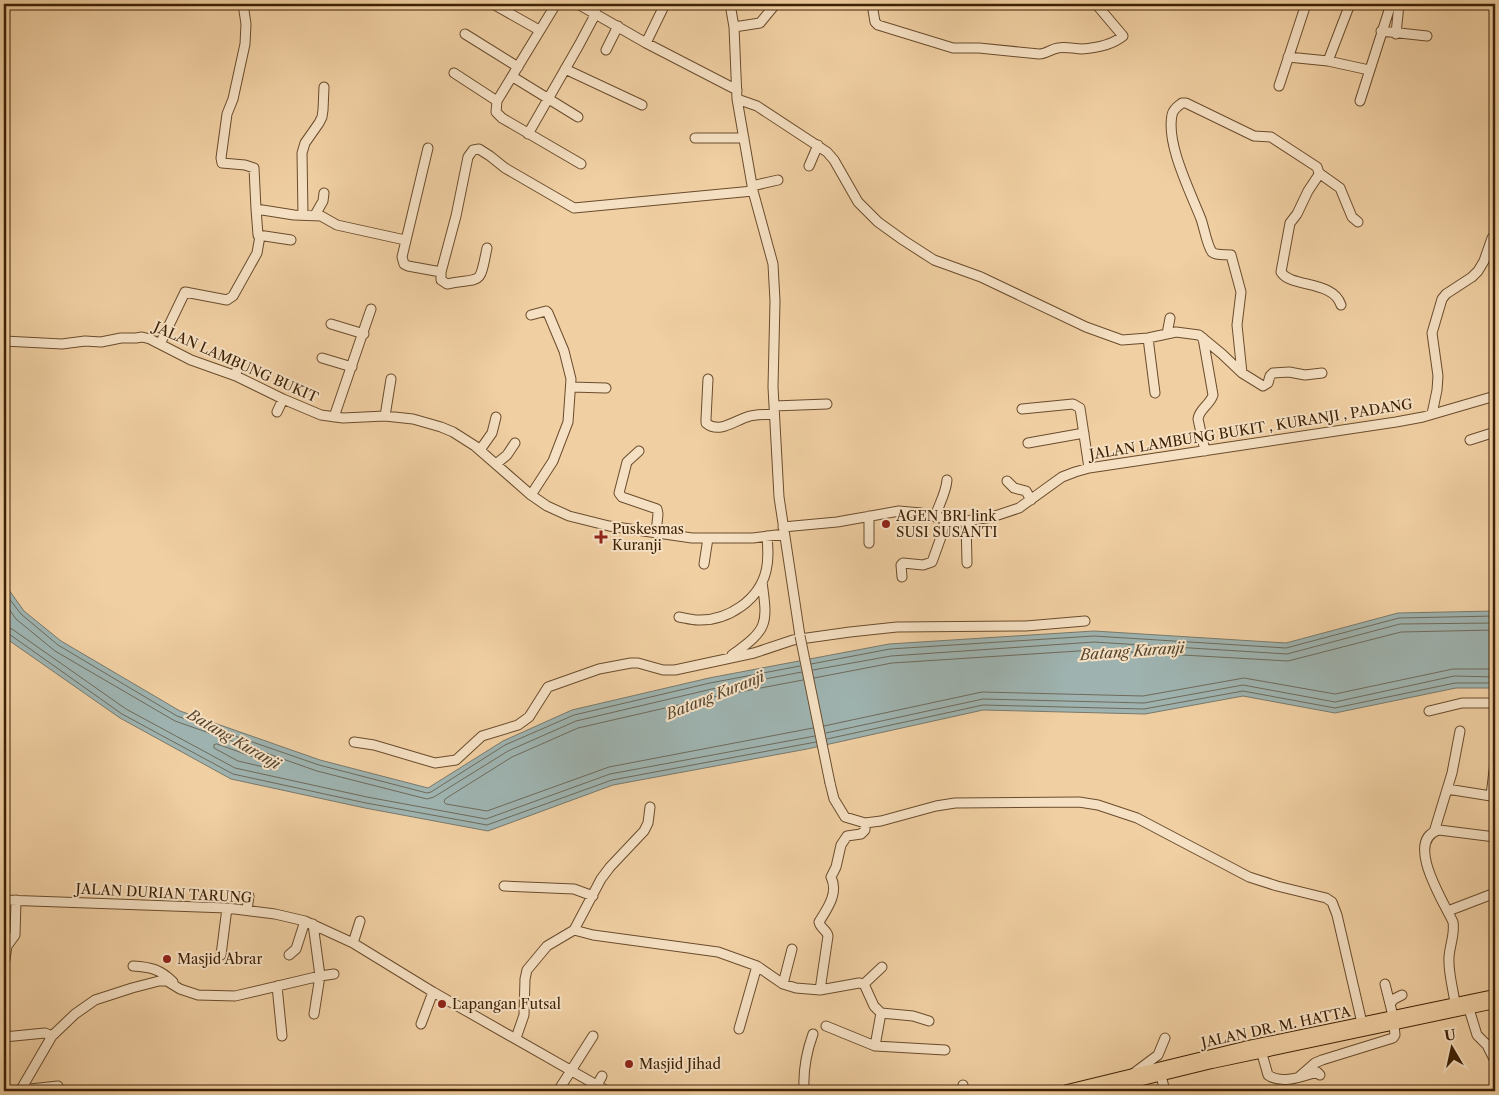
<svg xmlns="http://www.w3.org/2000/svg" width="1499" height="1095" font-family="'Libre Caslon Text',serif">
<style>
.water{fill:#9eb3b0;stroke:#78796c}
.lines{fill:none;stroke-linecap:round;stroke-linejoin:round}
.shore{stroke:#6e6a5a;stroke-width:1}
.minor-casing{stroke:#6a4c2c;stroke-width:11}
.major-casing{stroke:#3e2105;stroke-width:12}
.minor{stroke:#f5e0c3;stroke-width:9}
.major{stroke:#f0cfa2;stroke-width:10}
.minor-bridge-casing{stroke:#6a4c2c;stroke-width:11;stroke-linecap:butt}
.minor-bridge{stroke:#f5e0c3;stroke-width:9}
.poi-dot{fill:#8f2418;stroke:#f5e0c3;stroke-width:2}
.labels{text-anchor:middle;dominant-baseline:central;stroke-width:4;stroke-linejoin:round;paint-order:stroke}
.street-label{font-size:14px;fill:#3e2105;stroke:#f5e0c3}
.poi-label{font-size:14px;fill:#3e2105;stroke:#f5e0c3;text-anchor:start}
.water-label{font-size:15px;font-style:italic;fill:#564630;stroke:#f5e0c3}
</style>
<rect width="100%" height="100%" fill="#f0cfa2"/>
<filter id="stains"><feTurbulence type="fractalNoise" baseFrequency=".004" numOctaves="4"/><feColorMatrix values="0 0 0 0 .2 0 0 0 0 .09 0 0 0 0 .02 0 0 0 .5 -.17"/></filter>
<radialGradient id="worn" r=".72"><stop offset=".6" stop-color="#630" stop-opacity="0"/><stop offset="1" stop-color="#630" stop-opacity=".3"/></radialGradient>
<path class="water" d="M4,583L24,611L61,641L180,711L320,760L428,788L503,741L572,710L709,678L889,644L1094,631L1286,643L1398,613L1495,611V688H1456L1335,713L1243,696L1145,714L983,710L807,749L613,785L488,831L365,808L231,779L120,718L4,637Z"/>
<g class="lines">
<path class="shore" d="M4,592L21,614L58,645L177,716L319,765L427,793L431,792L505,745L574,715L710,683L800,666
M4,602L16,619L55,651L175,721L317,771L427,799L434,797L508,751L576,721L712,689L802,672
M4,627L12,629L126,709L235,768L367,797L486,819L610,774L815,736
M4,633L9,634L122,714L233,774L366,803L487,825L612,780L816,742
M811,664L890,649L1094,636L1286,648L1399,618L1495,616
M813,670L891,656L1094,642L1287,654L1400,624L1495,623
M814,678L892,663L1094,650L1288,661L1401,632L1495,630
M803,680L713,697L578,728L512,757L445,799L444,802L446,804L487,811L609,767L813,728
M824,726L982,692L1143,696L1244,678L1335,694L1453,669H1495
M826,733L983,699L1144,703L1243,685L1335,702L1454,676L1495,677
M827,739L983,705L1144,709L1243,691L1335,708L1455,683H1495
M217,744L273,764L275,767L272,769L238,761L214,748V745Z"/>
<defs>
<path id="minor" d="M243,4L246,24L245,44L233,99L227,114L221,158L222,163L245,165L254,168L256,209L294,215L321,216L337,225L405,240
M493,4L539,30
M556,4L497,101L496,112L502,118L581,164
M578,4L646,43L737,90
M730,4L734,27L737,99L753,191L773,264L775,301L773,387L779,497L800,636
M872,4L875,22L878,25L953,48H979L1039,54C1046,54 1051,49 1058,48C1066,46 1074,49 1082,49C1096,48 1112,45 1123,36L1096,4
M1449,4H1452
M734,27L760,23L774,6L778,4
M1381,31L1427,36
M465,34L518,67
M1396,34L1399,4
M646,43L665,4
M606,50L618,26
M1288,57L1328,61L1369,70
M1328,61L1350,4
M565,69L642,105
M454,73L497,101
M513,77L578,117
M1279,86L1306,4
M737,99L757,106L827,152L834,160L858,202L878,222L903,240L934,260L981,277L1086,327L1122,340L1148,338L1176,332L1199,335L1222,354L1242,373L1263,386L1268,383L1270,376L1273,373L1289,372L1305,375L1322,373
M1360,101L1391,4
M528,134L579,45L596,13
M695,138H744
M428,148L402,257L404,264L408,266L441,272
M809,166L818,145
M1319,173L1340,188L1352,217L1358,222
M752,186L778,180
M256,209L258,235L291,240
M303,215L302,153L305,143L319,123L322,117L323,110L324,87
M315,215L323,201L324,193
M487,248C479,287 483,277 447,284L441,280V272L456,216L468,157L473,150L479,149L490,156L505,168L574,208L753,191
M331,324L364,334
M1167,334L1170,318
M1148,338L1155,393
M1203,338L1213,395C1210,405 1199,409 1198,419L1205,451
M4,341L62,344L85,341L101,342L121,338H136L142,337L150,339L191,360L236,376L283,399L321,415L343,418L385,416L413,419L441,427L453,432L475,446L531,495L547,506L569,516L609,526L692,538H753L784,534
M160,344L185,292L227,300L233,296L257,253L260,236
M322,358L352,367
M1242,373L1237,325L1241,292L1231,255C1226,254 1216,256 1212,252C1207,246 1204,227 1201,219C1190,191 1166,144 1172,115C1173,109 1178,106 1182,103H1186L1254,136L1271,137L1317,167L1319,173L1318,176L1308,191L1297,214L1290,223L1281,272C1291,288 1333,280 1341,305
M236,376L238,363
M708,379L706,419V423C719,434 734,421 747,417C755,414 765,415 774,414
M571,387L606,388
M774,406L827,404
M1022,409L1073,404L1080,408L1089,468
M277,412L283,399
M1432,414L1437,390L1438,376L1432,333L1442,299L1446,294L1472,277L1478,271L1484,261L1492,238L1495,234
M385,416L391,379
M334,417L371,309
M1470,440L1495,432
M1028,443L1084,433
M480,450L492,433L496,417
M639,451L627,462L619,493L622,497L657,509L658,514L656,533
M496,464L507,455L515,443
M1007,481L1014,488L1026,491L1031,500
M531,495L553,461L568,422L571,379L564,351L548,313L546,311L531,315
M935,517C939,504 946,493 947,480
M966,521L967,563
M783,527L837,522L899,511L921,513L955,521H966L992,517L1019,508L1062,477L1075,472L1089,468L1396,422L1423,417L1495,396
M869,543V516
M704,564L708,538
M902,577L901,565L903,563L923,565L932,562L941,537L945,520
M679,617C685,618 692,620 698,620C728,621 759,600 766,571C769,559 768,548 767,536
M732,655C768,629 768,625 762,582
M1429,711L1462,703H1495
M354,742L374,745L435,763L456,760L482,736L518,725L529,717L548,687L599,669L631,663H638L663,670H675L754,653L793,640L850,632L897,627L1026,626L1085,621
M830,783L834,799L845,817L865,823L881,821L936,806L955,803L1079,802L1098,805L1137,818L1249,877L1277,886L1326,898L1332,902L1337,915L1362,1023
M1447,789L1491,796
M1495,797L1491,796L1495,762
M1434,832L1452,773L1460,731
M504,886L574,889L593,896
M4,900L227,908L275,914L305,921L353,943L433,992L607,1091
M247,910L249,896
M1448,911L1495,893
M313,924L320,976L314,1014
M574,930L593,935L718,952L757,966L783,984L796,988L820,990L859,983L864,984L874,1006L881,1013L875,1046
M353,943L360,921
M221,955L227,908
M289,955L296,949L305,921
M4,966L7,946L15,935L16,900
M133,966C150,967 160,969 173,982
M783,984L792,949
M864,984L882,967
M1385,984L1393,1016
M277,986L282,1036
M820,990L828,936C827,930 820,928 819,922C827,909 839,893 831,877L836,867L841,845L847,836L861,834L865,830V823
M1455,1003C1453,988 1448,972 1449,957C1450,944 1455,934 1453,922C1445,904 1403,840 1439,830L1495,837
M1390,1004L1394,999L1402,995
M1469,1009L1477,1035L1487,1045L1495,1061
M881,1013L913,1016L929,1021
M421,1024L433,992
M826,1026L875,1046L945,1050
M739,1029L757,966
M4,1037L45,1033L52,1036
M516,1038L524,1015L525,979L527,970L547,946L574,930L601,879L610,867L644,831L648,823L650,807
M1262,1054L1268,1075C1282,1085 1303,1076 1317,1072L1320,1075
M1134,1073L1158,1055L1165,1038
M1161,1076L1165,1091
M1299,1077L1315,1063L1322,1060L1393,1038L1395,1035L1394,1025
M597,1085L602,1076
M963,1085V1091
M21,1090L58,1086
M20,1091L52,1036L75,1014L95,1000L132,988L159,981H167L180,989L198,995L235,996L320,976L334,974
M558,1091L593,1036
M804,1091C803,1071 806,1053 813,1034"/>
<path id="major" d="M1063,1091L1244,1047L1495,995
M1097,1091L1212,1063L1495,1003"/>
</defs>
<use href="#minor" class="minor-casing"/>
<use href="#major" class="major-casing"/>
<use href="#minor" class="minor"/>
<use href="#major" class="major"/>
<defs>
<path id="minor-bridge" d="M800,636L830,783"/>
</defs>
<use href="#minor-bridge" class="minor-bridge-casing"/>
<use href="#minor-bridge" class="minor-bridge"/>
</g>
<g class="poi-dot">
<circle cx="886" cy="524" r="5"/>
<path d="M598.5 529.5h5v5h5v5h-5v5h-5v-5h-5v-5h5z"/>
<circle cx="167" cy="959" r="5"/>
<circle cx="442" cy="1004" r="5"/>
<circle cx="629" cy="1064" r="5"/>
</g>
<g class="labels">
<g class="street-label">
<text transform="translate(236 362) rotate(24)">JALAN LAMBUNG BUKIT</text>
<text transform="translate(1251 429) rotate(-9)">JALAN LAMBUNG BUKIT , KURANJI , PADANG</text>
<text transform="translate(164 893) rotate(3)">JALAN DURIAN TARUNG</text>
<text transform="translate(1276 1027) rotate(-12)">JALAN DR. M. HATTA</text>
</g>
<g class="poi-label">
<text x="896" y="516">AGEN BRI link<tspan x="896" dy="16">SUSI SUSANTI</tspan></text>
<text x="612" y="529">Puskesmas<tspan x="612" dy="16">Kuranji</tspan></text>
<text x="177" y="959">Masjid Abrar</text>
<text x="452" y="1004">Lapangan Futsal</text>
<text x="639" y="1064">Masjid Jihad</text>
</g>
<g class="water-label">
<text transform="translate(1132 651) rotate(-4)">Batang Kuranji</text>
<text transform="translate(715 695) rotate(-22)">Batang Kuranji</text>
<text transform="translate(234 739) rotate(30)">Batang Kuranji</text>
</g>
</g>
<rect width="1499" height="1095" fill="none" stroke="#f0cfa2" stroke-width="20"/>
<rect x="5" y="5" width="1489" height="1085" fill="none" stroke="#3e2105" stroke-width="2.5"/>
<rect x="10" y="10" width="1479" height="1075" fill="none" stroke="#3e2105"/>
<g transform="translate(1452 1048) rotate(351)" stroke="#f5e0c3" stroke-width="4" paint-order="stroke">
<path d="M0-4L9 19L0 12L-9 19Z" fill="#3e2105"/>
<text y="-8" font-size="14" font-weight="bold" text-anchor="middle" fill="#3e2105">U</text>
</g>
<rect width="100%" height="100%" filter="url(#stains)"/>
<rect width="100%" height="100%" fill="url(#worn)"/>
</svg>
